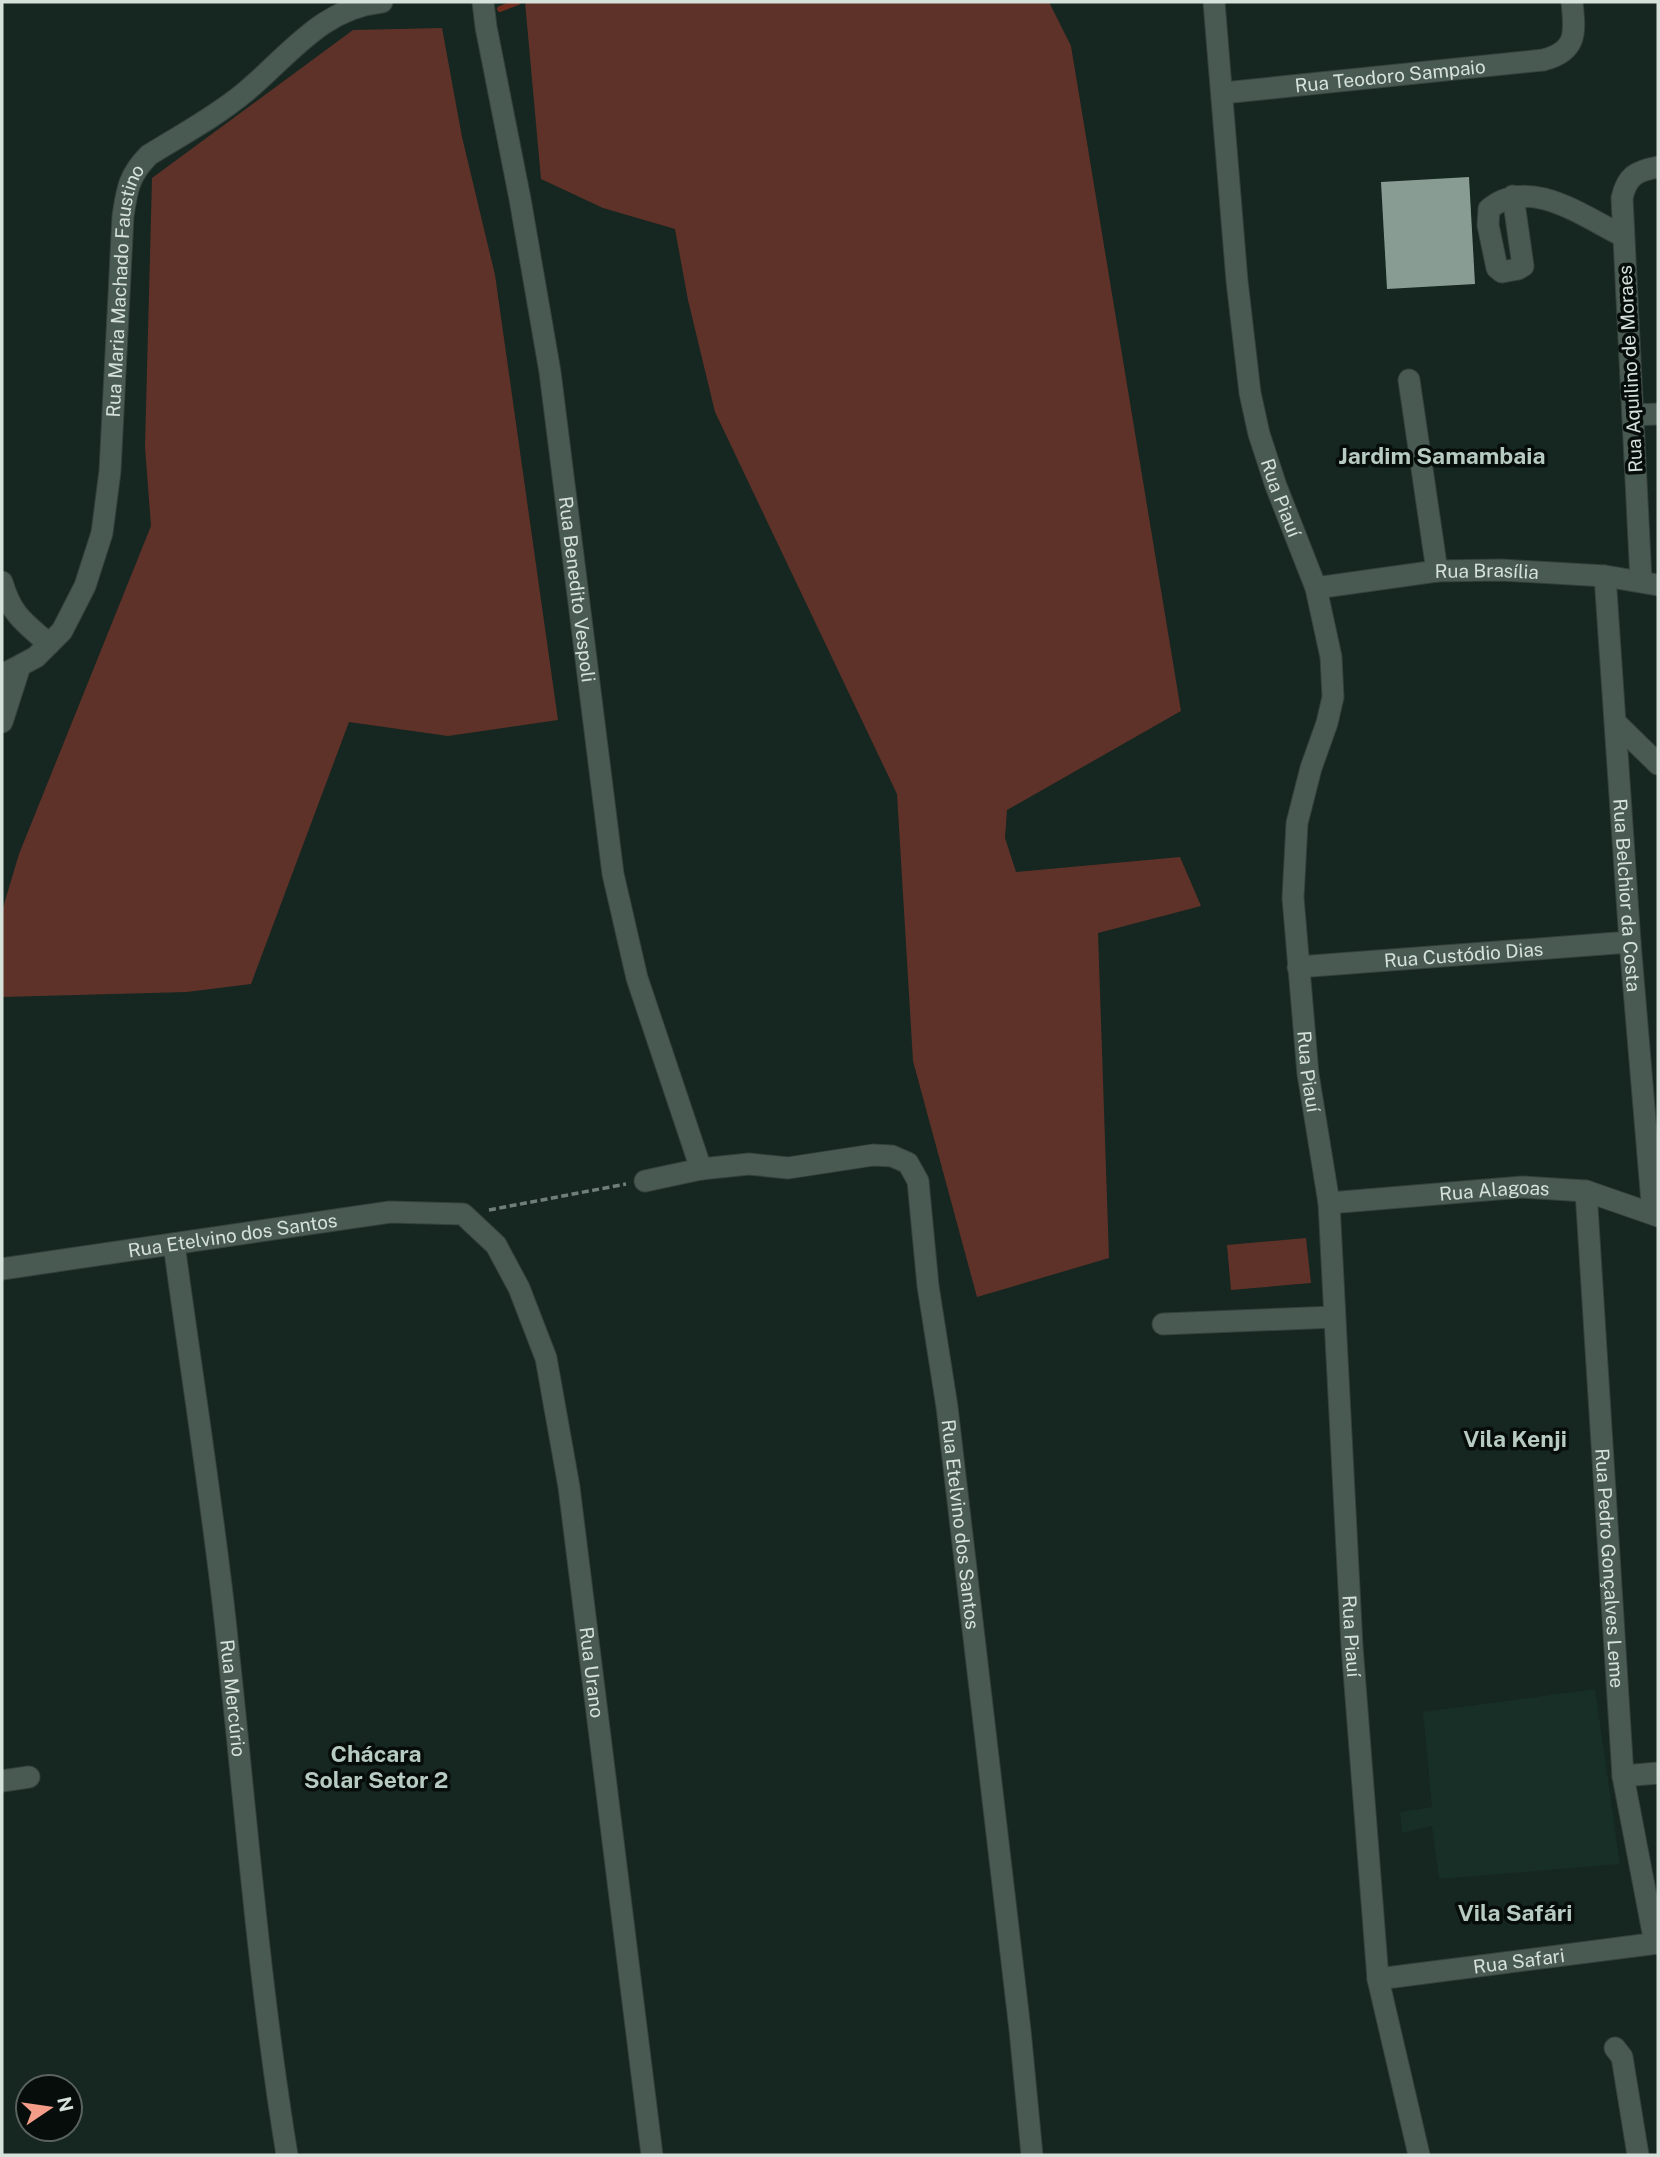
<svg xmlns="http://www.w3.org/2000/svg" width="1660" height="2157" font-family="'Public Sans',sans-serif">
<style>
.built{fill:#172f26}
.green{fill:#5e3228}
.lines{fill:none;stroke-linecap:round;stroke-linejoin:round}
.stream{stroke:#6f2c1d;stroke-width:6}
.building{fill:#899c94}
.minor-casing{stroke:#35413c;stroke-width:23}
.path{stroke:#707e79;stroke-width:3.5;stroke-dasharray:7 3.5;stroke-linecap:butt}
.minor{stroke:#495a53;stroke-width:21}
.labels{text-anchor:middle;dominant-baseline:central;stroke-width:7;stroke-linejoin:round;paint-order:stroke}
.street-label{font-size:19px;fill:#d6e1dc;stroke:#070d0b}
.quarter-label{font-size:23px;font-weight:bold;fill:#b7cbc2;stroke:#070d0b}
</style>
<rect width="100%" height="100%" fill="#162620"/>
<path class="built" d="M1595,1689L1620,1864L1439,1879L1432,1826L1402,1833L1400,1812L1432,1807L1423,1712Z"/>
<path class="green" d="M525,2H1049L1071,46L1181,711L1007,810L1005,838L1016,872L1180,857L1201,906L1098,933L1109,1258L977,1297L913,1061L897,794L715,412L688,300L675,229L603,208L541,179Z
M442,28L462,137L495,275L558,720L448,736L349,722L251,984L187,992L2,997V911L19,854L151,526L145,447L152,178L353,30Z
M1306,1238L1311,1283L1231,1290L1227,1245Z"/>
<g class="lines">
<path class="stream" d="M500,9L518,2"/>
</g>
<path class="building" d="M1469,177L1475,284L1387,289L1381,182Z"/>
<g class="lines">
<defs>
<g id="minor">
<path id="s1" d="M483,2L486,27L520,199L550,372L613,874L637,978L701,1169"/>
<path id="s2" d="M1214,2L1237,281L1250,393L1259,434L1276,486L1316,588L1331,657L1333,697L1327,723L1311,768L1297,823L1293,898L1308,1074L1329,1203L1352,1646L1378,1979L1419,2155"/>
<path id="s3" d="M1223,93L1543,60C1578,51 1575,32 1572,2"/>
<path d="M1513,196L1523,266L1518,269L1502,272L1497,268L1488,225L1489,209C1529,175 1584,217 1623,236"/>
<path d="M1409,380L1437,571"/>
<path d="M1633,415L1658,414"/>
<path id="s4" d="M1605,576L1630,942L1653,1214"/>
<path d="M1641,581L1622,198C1627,176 1636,171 1658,167"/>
<path d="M2,582C12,616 24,622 49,644"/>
<path id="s5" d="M1316,588L1437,571L1501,570L1605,576L1658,585"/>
<path id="s6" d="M2,675L36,657L62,631L85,586L102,533L110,471L123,216C127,189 129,175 149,155C181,135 215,117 244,93C288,57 321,8 382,2"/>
<path d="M2,722L20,666"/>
<path d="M1616,723L1658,764"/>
<path id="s7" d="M1298,967L1630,942"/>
<path id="s8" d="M645,1181L701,1169L749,1164L788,1168L873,1155L892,1156L908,1163L918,1181L928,1286L947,1407L1020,2030L1032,2155"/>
<path id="s9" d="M1586,1191L1623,1776L1655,1943"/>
<path id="s10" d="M1329,1203L1522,1187L1586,1191L1658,1216"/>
<path id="s11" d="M174,1244C190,1363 209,1482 223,1602C244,1786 257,1972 287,2155"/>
<path id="s12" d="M2,1269L390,1212L463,1214L496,1245L519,1288L546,1358L569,1487L652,2155"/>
<path d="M1163,1324L1334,1317"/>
<path d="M1623,1776L1658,1773"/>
<path d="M2,1781L29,1777"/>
<path id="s13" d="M1378,1979L1658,1943"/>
<path d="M1615,2048L1622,2057L1638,2155"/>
</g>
</defs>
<use href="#minor" class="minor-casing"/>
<path class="path" d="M489,1210L626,1184"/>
<use href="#minor" class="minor"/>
</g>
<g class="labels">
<g class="street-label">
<text stroke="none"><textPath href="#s3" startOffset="168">Rua Teodoro Sampaio</textPath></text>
<text stroke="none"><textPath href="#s6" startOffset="425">Rua Maria Machado Faustino</textPath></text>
<text transform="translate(1630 369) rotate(-93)">Rua Aquilino de Moraes</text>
<text stroke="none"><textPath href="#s2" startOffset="502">Rua Piauí</textPath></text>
<text stroke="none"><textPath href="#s5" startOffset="172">Rua Brasília</textPath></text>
<text stroke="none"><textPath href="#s1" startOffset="595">Rua Benedito Vespoli</textPath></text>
<text stroke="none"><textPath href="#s4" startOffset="320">Rua Belchior da Costa</textPath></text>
<text stroke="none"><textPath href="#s7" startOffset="166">Rua Custódio Dias</textPath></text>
<text stroke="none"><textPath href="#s2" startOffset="1090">Rua Piauí</textPath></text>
<text stroke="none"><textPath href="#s10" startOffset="166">Rua Alagoas</textPath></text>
<text stroke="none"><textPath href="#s12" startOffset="233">Rua Etelvino dos Santos</textPath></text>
<text stroke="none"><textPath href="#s8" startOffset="634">Rua Etelvino dos Santos</textPath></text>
<text stroke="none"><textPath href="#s9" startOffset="378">Rua Pedro Gonçalves Leme</textPath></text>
<text stroke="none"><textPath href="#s2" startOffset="1657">Rua Piauí</textPath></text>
<text stroke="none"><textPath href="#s12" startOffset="952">Rua Urano</textPath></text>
<text stroke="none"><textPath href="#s11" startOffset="458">Rua Mercúrio</textPath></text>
<text stroke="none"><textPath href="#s13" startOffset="142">Rua Safari</textPath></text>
</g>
<g class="quarter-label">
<text x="1442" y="455">Jardim Samambaia</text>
<text x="1515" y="1438">Vila Kenji</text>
<text x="376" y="1753">Chácara<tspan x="376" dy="26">Solar Setor 2</tspan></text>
<text x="1515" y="1912">Vila Safári</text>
</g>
</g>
<rect width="1660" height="2157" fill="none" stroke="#d6e1dc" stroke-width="7"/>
<g transform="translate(49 2108) rotate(77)"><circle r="33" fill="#070d0b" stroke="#5a625f" stroke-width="2"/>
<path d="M0-5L12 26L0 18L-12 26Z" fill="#f49e89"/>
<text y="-10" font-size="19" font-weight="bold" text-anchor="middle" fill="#d6e1dc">N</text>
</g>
</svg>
